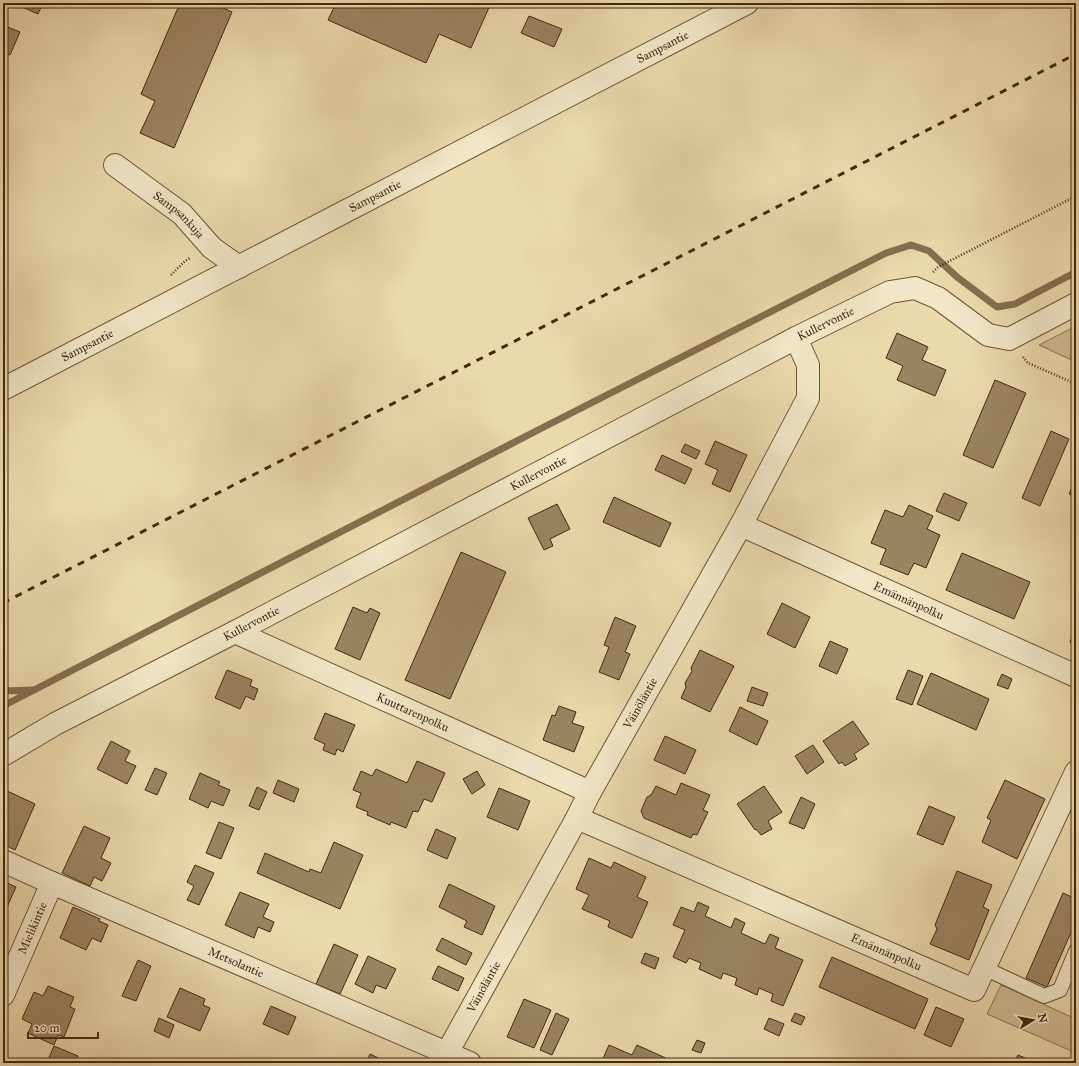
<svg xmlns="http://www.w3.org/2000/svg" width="1079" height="1066" font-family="'IM FELL Great Primer',serif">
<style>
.green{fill:#cebb91;stroke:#887251}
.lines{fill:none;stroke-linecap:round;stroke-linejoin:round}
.stream{stroke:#856e4e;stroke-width:7}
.building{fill:#9a8461;stroke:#432811}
.service-casing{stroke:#6d5438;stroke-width:16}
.minor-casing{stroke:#6d5438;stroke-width:24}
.tertiary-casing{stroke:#6d5438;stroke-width:24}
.path{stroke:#432811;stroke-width:2.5;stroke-dasharray:1 2;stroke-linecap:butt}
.service{stroke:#f1e6c8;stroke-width:14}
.minor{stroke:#f1e6c8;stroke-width:22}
.tertiary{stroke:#f1e6c8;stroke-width:22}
.rail{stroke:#432811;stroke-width:3;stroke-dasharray:7 7;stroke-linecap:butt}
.labels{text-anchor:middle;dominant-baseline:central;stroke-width:3.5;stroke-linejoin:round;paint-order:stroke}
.street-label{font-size:12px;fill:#432811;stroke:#f1e6c8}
</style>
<rect width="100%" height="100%" fill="#ead9ab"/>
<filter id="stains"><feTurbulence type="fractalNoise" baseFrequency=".005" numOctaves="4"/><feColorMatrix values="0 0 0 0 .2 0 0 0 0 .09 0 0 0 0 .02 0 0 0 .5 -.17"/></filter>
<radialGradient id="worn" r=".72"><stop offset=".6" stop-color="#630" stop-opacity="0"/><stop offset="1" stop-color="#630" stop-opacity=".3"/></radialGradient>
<path class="green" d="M1076,326V362L1039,345Z
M1001,985L1076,1019V1053L987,1014Z"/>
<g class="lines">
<path class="stream" d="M3,691L33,690
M3,706L540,429L886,253L911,245L929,251L957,277L997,307L1015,304L1076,272"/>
</g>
<path class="building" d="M13,3H43L38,14Z
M180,3H212L232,12L174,148L140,133L155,101L141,94Z
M336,3H491L471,48L439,34L426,63L328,20Z
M529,16L562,29L554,47L521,33Z
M3,25L20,32L10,55L3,52Z
M897,333L928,347L922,360L946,370L935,396L897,380L903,366L886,358Z
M995,380L1026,393L993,468L963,455Z
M1051,431L1069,439L1040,506L1022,498Z
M715,441L747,455L730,492L712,484L718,470L705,464Z
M685,444L700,451L696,459L681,452Z
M662,455L692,469L685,484L655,470Z
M1076,478V498L1069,494Z
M944,493L967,503L959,521L936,511Z
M614,497L671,523L660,547L603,522Z
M557,504L570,529L550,539L553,546L544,550L528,518Z
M909,505L933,516L927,529L940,535L926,568L914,563L908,575L880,564L886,549L871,543L885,510L903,517Z
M461,552L506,572L450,699L405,680Z
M962,553L1030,582L1014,619L946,590Z
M782,603L810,617L795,648L767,634Z
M353,607L367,613L370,608L380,613L360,660L335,649Z
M615,617L636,626L625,652L630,654L619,680L599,672L609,647L604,645Z
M1076,627V645L1070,642Z
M830,641L848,649L837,674L819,666Z
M700,650L734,666L710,712L681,698L686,687L685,683L692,671L691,668Z
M227,670L252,680L250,686L258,689L254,700L246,696L240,709L215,698Z
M908,670L923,676L912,705L896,699Z
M931,673L989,699L976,730L917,704Z
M1002,674L1012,679L1008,689L997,685Z
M752,687L768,693L763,706L747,701Z
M559,706L576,712L572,723L584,727L574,752L543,740L552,715L555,716Z
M740,707L768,721L757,745L729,731Z
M325,713L355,725L343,752L337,749L335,755L323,750L325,744L314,739Z
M853,721L869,744L854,754L857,759L845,766L842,762L839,764L823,741Z
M665,736L696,750L685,774L654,760Z
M111,741L130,751L125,761L136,766L127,784L97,769Z
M813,745L824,762L807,774L795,756Z
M417,761L445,773L432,802L424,799L418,812L413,811L406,828L391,822L390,825L367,815L368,812L356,807L361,793L353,790L361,771L372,776L376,769L407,783Z
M155,768L167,773L157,795L145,790Z
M477,771L485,785L472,794L463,779Z
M200,773L220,782L218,785L230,790L223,806L211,801L208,808L189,799Z
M278,780L299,789L294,802L273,793Z
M1005,780L1045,799L1017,859L982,842L991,820L987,818Z
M681,783L710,795L703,810L708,812L697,835L693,834L691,838L644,818L641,811L647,797L651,795L656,786L676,795Z
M764,786L782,812L768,821L772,829L761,835L756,829L755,830L737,804Z
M257,787L267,792L259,810L249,806Z
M499,788L530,801L518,830L487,817Z
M3,789L35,804L15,850L3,844Z
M801,797L815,804L804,829L789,823Z
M929,806L955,817L943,845L917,834Z
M219,822L234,828L221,859L206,853Z
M84,826L110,838L101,858L111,863L102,881L94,877L90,886L62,873Z
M436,829L456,838L447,859L427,850Z
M334,842L363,855L340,909L257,873L265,853L309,872L310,869L321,873Z
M589,858L611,868L614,862L646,877L637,897L648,902L632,938L608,927L610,921L582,909L589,895L576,889Z
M195,865L214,873L199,905L187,900L194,886L187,882Z
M957,871L992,885L983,907L989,910L969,960L930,944L937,929L935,925Z
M3,881L16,887L3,916Z
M449,884L495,906L482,935L464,927L467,921L439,907Z
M240,892L269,904L263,917L274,922L270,932L258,927L254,938L225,925Z
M1063,893L1076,899V921L1047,987L1026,978Z
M698,902L709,907L705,916L731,928L735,918L745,923L741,933L765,944L770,934L779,938L775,948L803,960L783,1006L771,1001L773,994L759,988L757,995L735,985L737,978L723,973L721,979L699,969L701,963L689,958L686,963L673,957L685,930L673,925L681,907L694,912Z
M73,907L100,919L99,921L108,925L101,942L92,938L86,950L60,938Z
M442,938L472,953L466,965L436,950Z
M334,944L358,955L340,994L316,984Z
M645,953L659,958L655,969L641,963Z
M368,956L396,969L386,989L376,985L373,993L355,984Z
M832,957L928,999L915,1029L819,987Z
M138,960L151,966L136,1001L122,996Z
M438,966L464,978L458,991L432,979Z
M48,986L74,997L70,1007L75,1009L64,1037L58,1035L54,1045L28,1033L32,1024L22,1019L34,992L43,996Z
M180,988L205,999L203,1005L210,1008L200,1031L167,1017Z
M524,999L551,1010L534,1048L507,1037Z
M271,1006L296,1017L288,1035L263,1024Z
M936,1007L964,1019L951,1047L924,1035Z
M556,1013L569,1019L552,1055L540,1050Z
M795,1013L805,1017L801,1025L791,1021Z
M159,1018L174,1025L169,1038L154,1031Z
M769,1018L784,1024L779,1036L764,1029Z
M697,1040L705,1043L701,1053L692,1050Z
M609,1045L632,1055L637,1045L670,1060L668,1063H601Z
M54,1046L78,1056L75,1063H56L48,1060Z
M370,1054L389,1063H366Z
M1018,1055L1037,1063H1014Z"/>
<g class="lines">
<defs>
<path id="service" d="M984,968L1044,996L1060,990L1076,951"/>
<g id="minor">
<path id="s1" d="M115,165L182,214L212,248L239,267"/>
<path id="s2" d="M741,525L1076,676"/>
<path id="s3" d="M235,632L590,792"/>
<path id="s4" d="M3,755L55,724L235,632L796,338L890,292L915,288L938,298L988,335L1009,339L1076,304"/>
<path id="s5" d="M577,818L974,990L1076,772"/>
<path id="s6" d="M3,861L52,883L470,1063"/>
<path id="s7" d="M3,995L52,883"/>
<path id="s8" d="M444,1063L447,1053L577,818L590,792L741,525L808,398V365L796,338"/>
</g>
<g id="tertiary">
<path id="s9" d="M3,389L747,3"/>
</g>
</defs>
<use href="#service" class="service-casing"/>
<use href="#minor" class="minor-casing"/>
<use href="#tertiary" class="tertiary-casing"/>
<path class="path" d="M933,272L938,267L1076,196
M171,275L185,261L190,258
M1023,357L1028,363L1076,384"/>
<use href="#service" class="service"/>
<use href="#minor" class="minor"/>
<use href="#tertiary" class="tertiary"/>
<path class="rail" d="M3,603L1076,54"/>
</g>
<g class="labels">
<g class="street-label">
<text stroke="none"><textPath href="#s9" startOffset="743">Sampsantie</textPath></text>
<text stroke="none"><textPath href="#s9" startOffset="419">Sampsantie</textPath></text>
<text stroke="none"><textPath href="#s1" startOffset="81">Sampsankuja</textPath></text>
<text stroke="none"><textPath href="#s4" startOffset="929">Kullervontie</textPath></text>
<text stroke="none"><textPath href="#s9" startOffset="95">Sampsantie</textPath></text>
<text stroke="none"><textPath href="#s4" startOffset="605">Kullervontie</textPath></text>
<text stroke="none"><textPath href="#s2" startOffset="184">Emännänpolku</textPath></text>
<text stroke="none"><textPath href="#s4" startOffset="281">Kullervontie</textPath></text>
<text stroke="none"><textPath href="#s8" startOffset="410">Väinöläntie</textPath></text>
<text stroke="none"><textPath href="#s3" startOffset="195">Kuuttarenpolku</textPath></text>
<text stroke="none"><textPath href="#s7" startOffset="73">Mielikintie</textPath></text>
<text stroke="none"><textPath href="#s5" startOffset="337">Emännänpolku</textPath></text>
<text stroke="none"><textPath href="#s6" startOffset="254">Metsolantie</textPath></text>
<text stroke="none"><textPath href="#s8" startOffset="86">Väinöläntie</textPath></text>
</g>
</g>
<rect width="1079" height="1066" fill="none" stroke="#ead9ab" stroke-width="16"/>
<rect x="4" y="4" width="1071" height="1058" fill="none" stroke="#432811" stroke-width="2"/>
<rect x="8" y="8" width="1063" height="1050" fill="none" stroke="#432811"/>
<g transform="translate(1033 1020) rotate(79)" stroke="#f1e6c8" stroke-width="3" paint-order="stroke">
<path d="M0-3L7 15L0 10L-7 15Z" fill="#432811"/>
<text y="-6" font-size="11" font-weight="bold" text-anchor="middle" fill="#432811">N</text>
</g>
<path d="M28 1032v6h70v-6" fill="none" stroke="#432811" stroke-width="2"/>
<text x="34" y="1032" font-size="12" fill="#432811" stroke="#f1e6c8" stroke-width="3" paint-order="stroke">20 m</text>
<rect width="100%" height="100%" filter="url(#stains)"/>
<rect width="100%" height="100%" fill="url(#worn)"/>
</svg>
